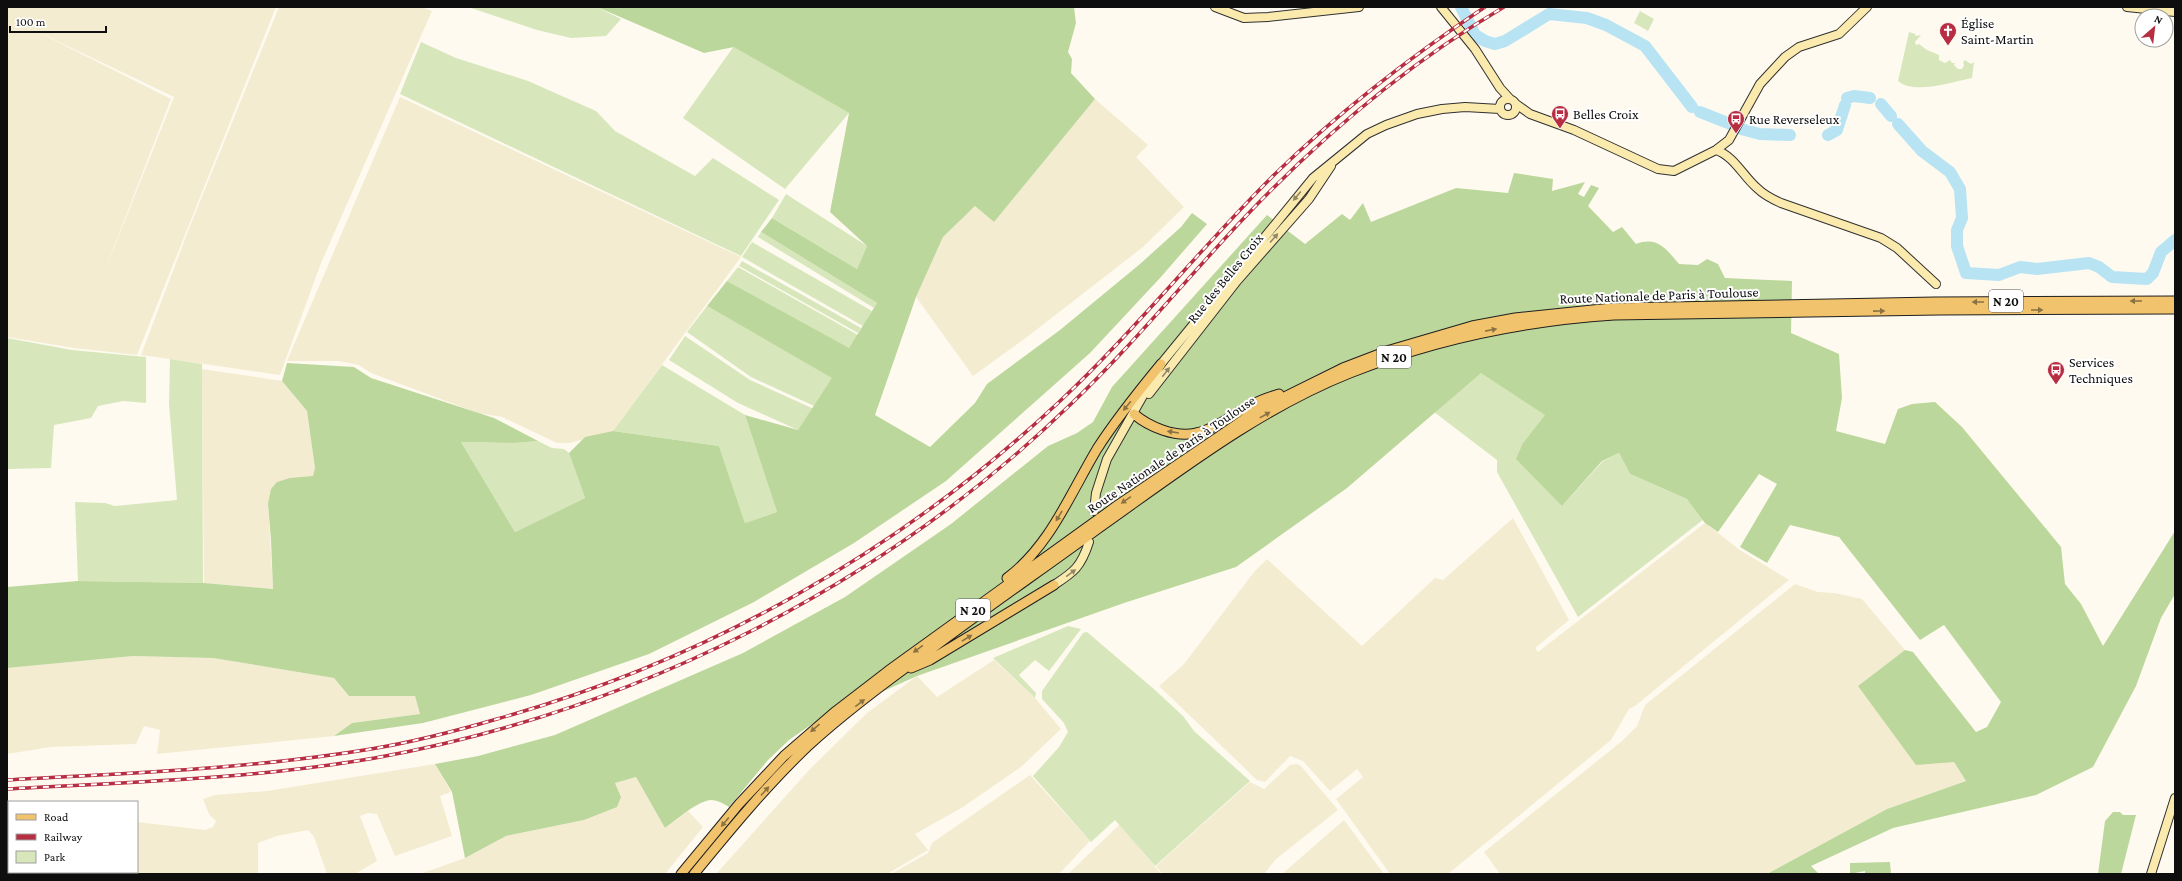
<svg xmlns="http://www.w3.org/2000/svg" width="2182" height="881" font-family="'Crimson Pro',serif">
<style>
.farmland{fill:#f3ecd1;fill-rule:evenodd}
.green{fill:#d7e7bb}
.forest{fill:#bcd79b}
.lines{fill:none;stroke-linecap:round;stroke-linejoin:round}
.river{stroke:#b7e3f3;stroke-width:12}
.secondary-casing{stroke:#303030;stroke-width:10}
.primary-casing{stroke:#1f1f1f;stroke-width:11}
.secondary{stroke:#fbeaae;stroke-width:8}
.primary{stroke:#f1c36c;stroke-width:9}
.rail-casing{stroke:#b72d42;stroke-width:3.5}
.rail{stroke:#fff;stroke-width:2;stroke-dasharray:6;stroke-linecap:butt}
.oneway{fill:#908766}
.oneway2{fill:#8b7242}
.labels{text-anchor:middle;dominant-baseline:central;stroke-width:4;stroke-linejoin:round;paint-order:stroke}
.shield{fill:#fff;stroke:#565656;stroke-width:1}
.shield-label{font-size:13px;font-weight:bold;fill:#0e0e0e}
.poi-label{font-size:14px;fill:#0e0e0e;stroke:#fff;text-anchor:start}
.street-label{font-size:14px;fill:#0e0e0e;stroke:#fff}
</style>
<rect width="100%" height="100%" fill="#fefaf0"/>
<path class="farmland" d="M7,7H276L137,355L74,348L7,337ZM32,29L174,97L100,283L171,99Z
M279,7H421L432,11L321,263L280,375L141,355L190,226Z
M400,97L741,257L613,431L570,443H557L502,417L478,413L371,373L359,365L339,361H287Z
M1095,99L1148,145L1136,157L1184,207L1143,247L1027,337L973,376L916,297L943,237L975,206L994,222Z
M202,369L282,381L307,411L315,468L314,476L305,478L268,504L273,589L204,583Z
M1513,518L1569,620L1535,648L1538,652L1705,523L1740,550L1789,580L1635,706L1629,709L1611,740L1448,874H1390L1336,799L1363,777L1357,769L1330,791L1303,761L1290,756L1265,782L1257,780L1159,686L1184,664L1254,572L1267,559L1362,646L1435,578L1443,580Z
M1795,584L1818,592L1835,593L1862,599L1905,650L1858,686L1954,762L1966,781L1887,809L1767,874H1500L1484,852L1622,741L1637,726L1645,705Z
M133,656L213,658L334,678L349,696H415L420,714L352,723L334,736L157,754L160,730L144,726L136,744L51,747L7,754V668Z
M994,660L1035,698L1061,729L1021,767L963,807L915,834L928,850L887,874H716L810,769L867,713L917,676L937,697Z
M435,764L451,792L440,796L452,836L395,856L377,814L368,813L360,816L377,861L355,874H327L314,837L308,830L277,836L258,843V874H7V819H9V872H137V822L205,830L213,827L216,821L209,814L203,799L215,795L267,791Z
M1296,764L1300,765L1338,810L1276,859L1264,874H1162L1156,866L1250,782L1264,789L1290,765Z
M1030,775L1090,841L1059,874H891L928,853L932,843Z
M636,777L665,828L688,811L703,827L665,874H420L465,858L506,836L584,820L621,797L615,783Z
M1344,820L1384,874H1282Z
M1119,824L1161,874H1068L1119,825Z"/>
<path class="green" d="M468,7H597L621,19L606,36L571,38L537,30Z
M1640,11L1654,19L1648,31L1634,23Z
M1909,32L1915,34L1916,36L1921,35L1915,42L1916,45L1919,44L1927,50L1939,55V60L1945,63L1950,60L1952,63H1955L1954,65L1958,69H1962L1964,65L1963,62L1965,60L1971,64L1974,62L1972,78C1952,82 1914,95 1898,81Z
M421,42L456,58L528,81L596,111L615,131L695,176L713,158L779,200L741,256L400,94Z
M734,46L849,113L785,189L683,118Z
M786,194L867,246L857,269L772,218Z
M761,232L877,303L874,308L758,237Z
M752,242L872,311L863,326L742,257Z
M742,261L861,328L858,333L739,266Z
M738,267L858,335L849,349L727,281Z
M707,306L833,378L814,406L751,377L687,332Z
M685,336L750,380L814,409L798,430L738,403L669,360Z
M7,338L72,350L146,357V403L123,401L98,406L91,418L54,425L51,468L7,469Z
M170,359L202,364L203,583L78,581L75,502L105,503L115,506L177,500L169,404Z
M662,365L745,415L777,512L745,523L719,446L613,431Z
M1481,372L1546,415L1523,443L1562,506L1603,461L1619,453L1630,474L1687,499L1704,519L1578,617L1497,472V460L1434,412Z
M538,441L552,448L564,449L569,453L585,498L515,532L461,442L515,443Z
M1068,626L1081,629L1049,671L1035,660L1019,675L1036,693L1035,698L993,658Z
M1087,632L1155,690L1183,716L1194,731L1250,781L1155,866L1115,820L1091,842L1033,776L1059,747L1068,732L1064,723L1042,699V691L1083,633Z"/>
<path class="forest" d="M597,7H1074L1076,23L1068,52L1072,59L1071,73L1095,99L994,222L975,206L943,237L916,297L875,415L930,447L975,403L987,384L1060,330L1140,264L1181,227L1192,213L1207,224L1160,278L1090,353L946,481L854,543L754,602L649,654L531,695L423,723L334,736L352,723L420,714L415,696H349L334,678L213,658L133,656L7,668V587L78,581L204,583L273,589L271,540L268,504L271,489L277,482L290,478L313,476L315,468L307,411L282,381L287,363L354,367L371,378L494,418L538,441L515,443L461,442L515,532L585,498L569,453L585,437L613,431L719,446L745,523L777,512L745,415L798,430L832,378L707,306L727,281L849,348L877,303L761,232L772,218L857,269L867,246L830,212L849,113L734,47L704,53Z
M1514,173L1553,179L1552,191L1585,182L1578,194L1584,197L1591,185L1599,188L1588,206L1613,232L1622,227L1636,244C1658,236 1666,249 1679,264L1698,265L1707,259L1718,264L1725,278L1792,281L1791,333L1839,354L1842,398L1836,431L1885,444L1898,409L1912,404L1935,402L1962,427L2061,547L2065,584L2081,604L2103,646L2175,531V594L2161,618L2136,686L2093,767L2036,795L1893,828L1811,866L1819,874H1767L1887,809L1966,781L1954,762L1916,765L1858,686L1905,650L1913,652L1976,732L1987,727L2001,702L1944,625L1920,640L1839,537L1790,525L1767,563L1740,547L1777,484L1759,474L1718,532L1705,523L1687,499L1630,474L1619,453L1602,461L1562,506L1516,459L1523,443L1545,415L1481,373L1347,488L1236,567L1124,603L917,676L815,722L789,740L768,760L729,807C724,804 718,800 711,800C699,800 676,820 665,828L636,777L615,783L621,797L617,807L584,820L506,836L465,858L452,792L435,764L478,756L555,735L743,653L845,597L951,524L1048,446L1077,433L1093,422L1112,387L1267,215L1305,244L1342,214L1350,220L1363,203L1371,222L1456,188L1508,193Z
M2113,812H2120L2123,815H2136L2121,874H2098L2105,821Z
M1890,862L1891,874H1865V871L1850,874V863Z"/>
<g class="lines">
<path class="river" d="M1461,7L1475,35L1485,41L1495,44L1505,41L1549,14L1587,18L1606,25L1645,46L1692,107
M1847,98L1854,96L1870,98
M1881,104L1891,116
M1700,112L1733,125
M1898,124L1922,151L1950,172L1960,189L1962,218L1957,230V246L1966,273L1999,275L2020,267L2037,269L2089,263L2099,267L2112,277L2147,279L2153,273L2161,252L2175,240
M1741,129L1760,134L1790,135
M1828,135L1837,130L1845,105"/>
<defs>
<path id="secondary" d="M1215,7L1244,18L1268,17L1359,7
M1441,7L1475,49L1500,88L1510,99
M2127,7L2175,12
M1500 107a8 8 0 1 1 16 0a8 8 0 1 1-16 0Z
M1516,104L1530,114L1574,130L1658,169L1674,171L1716,150L1729,140L1760,84L1785,57L1799,47L1839,34L1867,7
M1716,150C1734,156 1743,176 1757,188C1764,195 1772,199 1781,203L1881,238L1897,248L1936,284
M1149,394L1237,281L1309,199L1331,166
M1094,511L1096,493L1107,459L1161,364L1313,178L1367,134L1386,125L1417,114L1442,109L1465,107L1500,109
M1054,585C1074,572 1081,567 1089,542
M2151,874L2175,798"/>
<path id="primary" d="M1134,414C1149,427 1176,438 1196,433C1216,429 1233,414 1251,405C1260,400 1269,397 1279,394
M1007,578C1050,546 1070,494 1097,449C1116,419 1138,392 1161,364
M911,668L930,660L1054,585
M681,874L739,804L784,756L836,711L888,671L1118,505L1258,410L1343,368L1390,350L1472,326L1515,318L1612,308L1935,302L2175,301
M694,874C730,830 767,785 808,746C846,711 888,680 930,650C985,609 1041,570 1096,530C1177,473 1257,410 1350,373C1435,339 1523,321 1614,315L1940,310L2175,309"/>
</defs>
<use href="#secondary" class="secondary-casing"/>
<use href="#primary" class="primary-casing"/>
<use href="#secondary" class="secondary"/>
<use href="#primary" class="primary"/>
<defs>
<path id="rail" d="M7,780C128,773 250,769 371,749C413,742 456,731 497,719C708,660 900,551 1059,402C1136,330 1200,248 1275,174C1339,112 1410,57 1485,7
M7,789C130,782 254,779 375,758C634,711 882,587 1071,404C1133,345 1186,279 1245,217C1321,137 1409,63 1504,7"/>
</defs>
<use href="#rail" class="rail-casing"/>
<use href="#rail" class="rail"/>
</g>
<defs><path id="oneway-solid" d="M-6-.8H1V-3.2L6.5 0L1 3.2V.8H-6Z"/></defs>
<g class="oneway">
<use href="#oneway-solid" transform="translate(1297 196) rotate(130)"/>
<use href="#oneway-solid" transform="translate(1274 238) rotate(-49)"/>
<use href="#oneway-solid" transform="translate(1166 372) rotate(-52)"/>
<use href="#oneway-solid" transform="translate(1071 573) rotate(-36)"/>
</g>
<g class="oneway2">
<use href="#oneway-solid" transform="translate(2136 301) rotate(180)"/>
<use href="#oneway-solid" transform="translate(1978 302) rotate(180)"/>
<use href="#oneway-solid" transform="translate(2037 310)"/>
<use href="#oneway-solid" transform="translate(1879 311) rotate(-1)"/>
<use href="#oneway-solid" transform="translate(1491 330) rotate(-11)"/>
<use href="#oneway-solid" transform="translate(1127 406) rotate(129)"/>
<use href="#oneway-solid" transform="translate(1265 415) rotate(-29)"/>
<use href="#oneway-solid" transform="translate(1173 432) rotate(-171)"/>
<use href="#oneway-solid" transform="translate(1126 500) rotate(145)"/>
<use href="#oneway-solid" transform="translate(1059 516) rotate(121)"/>
<use href="#oneway-solid" transform="translate(967 638) rotate(-31)"/>
<use href="#oneway-solid" transform="translate(918 649) rotate(144)"/>
<use href="#oneway-solid" transform="translate(860 703) rotate(-38)"/>
<use href="#oneway-solid" transform="translate(815 728) rotate(139)"/>
<use href="#oneway-solid" transform="translate(765 791) rotate(-48)"/>
<use href="#oneway-solid" transform="translate(725 822) rotate(130)"/>
</g>
<defs>
<symbol id="church-pin" viewBox="-11 -11 22 30"><path d="M0 17L-7.5 6A9.5 9.5 0 1 1 7.5 6Z" fill="#b72d42" stroke="#fff"/><path d="M-1.2-6h2.4v3.5h3.3v2.4h-3.3V6h-2.4V-.1h-3.3v-2.4h3.3Z" fill="#fff"/></symbol>
<symbol id="bus-pin" viewBox="-11 -11 22 30"><path d="M0 17L-7.5 6A9.5 9.5 0 1 1 7.5 6Z" fill="#b72d42" stroke="#fff"/><path d="M-5-6H5V4H4V6H2V4H-2V6H-4V4H-5ZM-3.5-4V0h7V-4ZM-3.5 1.2v1.5H-2V1.2ZM2 1.2v1.5H3.5V1.2Z" fill="#fff"/></symbol>
</defs>
<g fill-rule="evenodd">
<use href="#church-pin" x="1938" y="21" width="20" height="27"/>
<use href="#bus-pin" x="1550" y="104" width="20" height="27"/>
<use href="#bus-pin" x="1726" y="109" width="20" height="27"/>
<use href="#bus-pin" x="2046" y="360" width="20" height="27"/>
</g>
<g class="labels">
<g class="shield">
<rect x="1989" y="290" width="34" height="22" rx="3"/>
<rect x="1377" y="346" width="34" height="22" rx="3"/>
<rect x="956" y="599" width="34" height="22" rx="3"/>
</g>
<g class="shield-label">
<text x="2006" y="301">N 20</text>
<text x="1394" y="357">N 20</text>
<text x="973" y="610">N 20</text>
</g>
<g class="poi-label">
<text x="1961" y="23">Église<tspan x="1961" dy="16">Saint-Martin</tspan></text>
<text x="1573" y="114">Belles Croix</text>
<text x="1749" y="119">Rue Reverseleux</text>
<text x="2069" y="362">Services<tspan x="2069" dy="16">Techniques</tspan></text>
</g>
<g class="street-label">
<text transform="translate(1225 278) rotate(-51)">Rue des Belles Croix</text>
<text transform="translate(1659 295) rotate(-2)">Route Nationale de Paris à Toulouse</text>
<text transform="translate(1171 454) rotate(-34)">Route Nationale de Paris à Toulouse</text>
</g>
</g>
<rect width="2182" height="881" fill="none" stroke="#0e0e0e" stroke-width="16"/>
<rect x="8" y="801" width="130" height="72" fill="#ffffff" stroke="#9f9f9f"/>
<rect x="16" y="814" width="20" height="6" fill="#f1c36c" stroke="#9f9f9f"/>
<text x="44" y="821" font-size="12" fill="#0e0e0e">Road</text>
<rect x="16" y="834" width="20" height="6" fill="#b72d42" stroke="#9f9f9f"/>
<text x="44" y="841" font-size="12" fill="#0e0e0e">Railway</text>
<rect x="16" y="851" width="20" height="12" fill="#d7e7bb" stroke="#9f9f9f"/>
<text x="44" y="861" font-size="12" fill="#0e0e0e">Park</text>
<g transform="translate(2154 28) rotate(28)"><circle r="19" fill="#ffffff" stroke="#9f9f9f"/>
<path d="M0-3L7 15L0 10L-7 15Z" fill="#b72d42"/>
<text y="-6" font-size="11" font-weight="bold" text-anchor="middle" fill="#0e0e0e">N</text>
</g>
<path d="M10 26v6h96v-6" fill="none" stroke="#0e0e0e" stroke-width="2"/>
<text x="16" y="26" font-size="12" fill="#0e0e0e" stroke="#ffffff" stroke-width="3" paint-order="stroke">100 m</text>
</svg>
